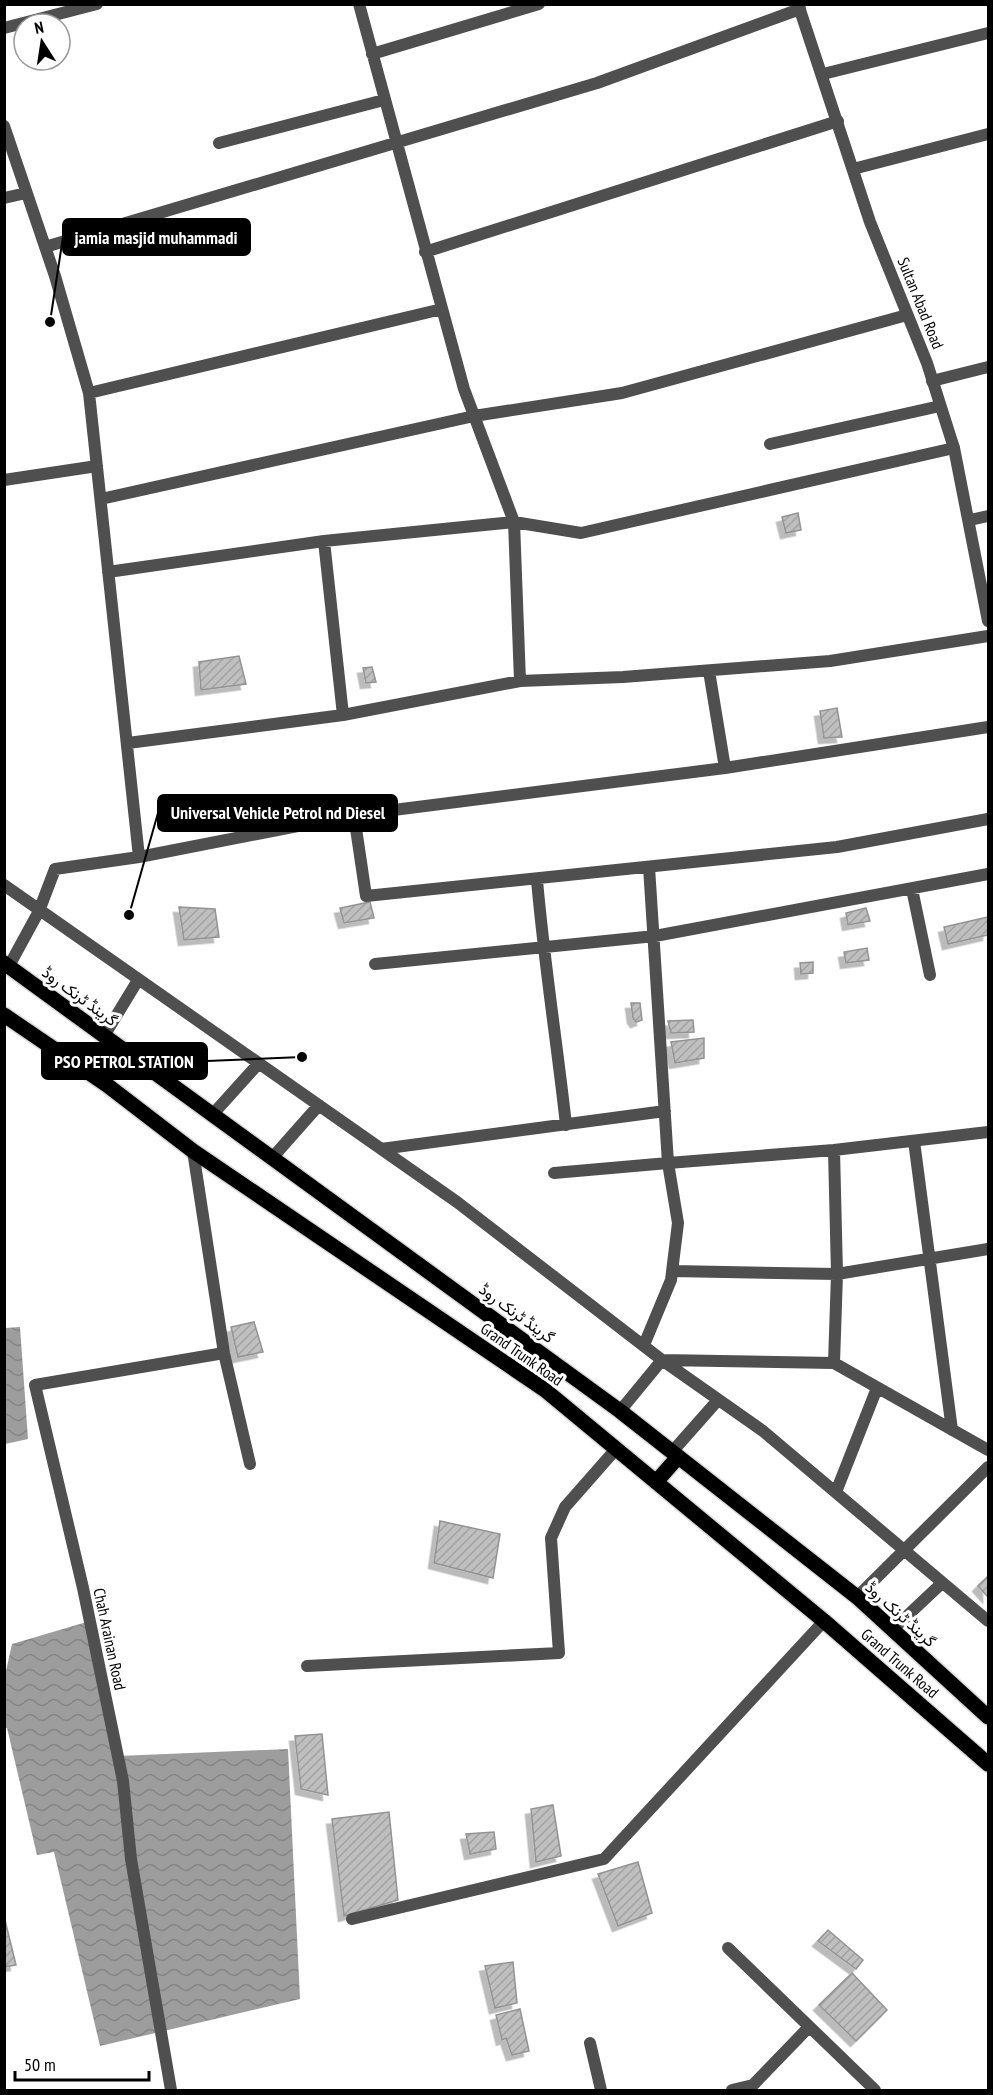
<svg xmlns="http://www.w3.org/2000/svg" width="993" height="2095" font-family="'PT Sans Narrow',Vazirmatn,sans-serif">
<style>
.water{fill:url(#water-waves)}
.building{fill:url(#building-hatch);stroke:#939393;stroke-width:1.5;filter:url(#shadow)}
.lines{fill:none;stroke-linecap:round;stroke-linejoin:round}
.primary-casing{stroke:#dbdbdb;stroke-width:18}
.minor{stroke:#4f4f4f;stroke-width:12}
.tertiary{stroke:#4f4f4f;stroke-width:12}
.primary{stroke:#000;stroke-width:15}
.labels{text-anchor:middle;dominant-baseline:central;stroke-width:6;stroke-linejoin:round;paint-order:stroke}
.street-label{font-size:16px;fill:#000;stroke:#fff}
.leader{fill:none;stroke:#000;stroke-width:2}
.callout-dot{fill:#000;stroke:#fff;stroke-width:2}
.callout{fill:#000;stroke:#000;stroke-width:2}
.callout-label{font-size:18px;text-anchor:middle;font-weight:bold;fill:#fff}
</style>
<defs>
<pattern id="water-waves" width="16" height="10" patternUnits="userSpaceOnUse" patternTransform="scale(1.5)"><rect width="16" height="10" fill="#9d9d9d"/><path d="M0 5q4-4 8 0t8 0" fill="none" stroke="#858585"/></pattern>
<pattern id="building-hatch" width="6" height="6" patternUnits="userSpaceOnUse" patternTransform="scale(1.5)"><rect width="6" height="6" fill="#bfbfbf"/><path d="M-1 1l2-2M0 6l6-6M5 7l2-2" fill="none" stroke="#a2a2a2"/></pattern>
<filter id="shadow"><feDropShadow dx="-5.5" dy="5.5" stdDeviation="0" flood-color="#0004"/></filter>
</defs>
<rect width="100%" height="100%" fill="#fff"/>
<path class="water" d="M20,1327L28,1439L5,1444V1328Z
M90,1621L118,1756L288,1749L300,1999L100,2046L54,1852L37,1855L7,1728H5L4,1680L12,1644Z"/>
<path class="building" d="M798,513L801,530L786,533L782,517Z
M239,656L246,684L201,690L199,662Z
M372,667L376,682L366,683L363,668Z
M837,708L842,737L824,738L820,711Z
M370,902L374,918L344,923L340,908Z
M179,907L215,909L219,937L184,940Z
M866,908L870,921L848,925L846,913Z
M988,917V935L948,944L944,927Z
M867,948L869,960L846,963L844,952Z
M813,962V973L801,974L800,963Z
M631,1003H640L642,1020L636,1022L633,1018Z
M693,1020L694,1032L671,1033L668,1021Z
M704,1038V1058L675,1063L671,1042Z
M254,1322L263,1352L238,1357L231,1327Z
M440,1521L500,1534L493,1578L434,1563Z
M988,1576V1597L978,1586Z
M322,1734L328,1795L301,1789L295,1736Z
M553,1805L561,1856L536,1862L531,1809Z
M389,1812L398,1900L344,1916L332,1819Z
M494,1832L496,1849L470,1854L466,1834Z
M638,1862L652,1913L618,1926L598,1874Z
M4,1916L16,1965L4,1967Z
M828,1930L863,1960L856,1969L818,1941Z
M513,1962L517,2003L495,2008L485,1966Z
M852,1973L887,2010L856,2041L819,2005Z
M520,2009L529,2051L512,2055L506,2038L502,2040L496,2015Z"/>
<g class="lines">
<defs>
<path id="primary" d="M4,963L620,1411L857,1597L988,1717
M4,1015L107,1085L193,1151L545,1390L824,1621L988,1764
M656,1482L678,1457"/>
</defs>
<use href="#primary" class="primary-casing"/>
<path class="minor" d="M4,28L97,4
M372,54L539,4
M823,74L988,33
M4,126L55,276L89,393L139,857L55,869L39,911L9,966
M219,143L384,100
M853,169L988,134
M4,198L26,193
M45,247L597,83L800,9
M425,252L838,121
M932,381L988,367
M89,393L442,309
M770,444L940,406
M4,480L97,466
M101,499L474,416L622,393L907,315
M970,520L988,516
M108,572L324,541L514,522L581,533L954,448
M709,671L725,768
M520,681L623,677L830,661L988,636
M343,715L520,681L514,522L464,389L359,4
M128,743L343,715L324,541
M354,815L725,768L988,727
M139,857L354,815L366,896L837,847L988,819
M537,880C544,962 557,1043 566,1125
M4,885L457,1202L662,1360L763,1431L988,1621
M912,889L930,975
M375,964L655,936L988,874
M104,1036L138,980
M213,1114L259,1063
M914,1141L952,1430
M381,1149L665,1111
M834,1150L988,1132
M193,1151L224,1353L250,1464
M273,1157L319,1105
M554,1173L668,1163L649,867
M672,1271L837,1274L834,1363
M644,1345L671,1280L678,1223L668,1163L834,1150L837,1274L988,1249
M620,1411L662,1360L834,1363L988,1450
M672,1452L718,1400
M836,1492L877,1388
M857,1597L988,1467
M892,1630L942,1583
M307,1666L559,1653L551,1538L565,1507L616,1449
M352,1919L604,1859L824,1621
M728,1948L875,2090
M590,2043L601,2090
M171,2090L131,1859L123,1781L83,1588L35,1385L224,1353
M732,2090L753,2085L809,2027"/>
<path class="tertiary" d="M798,4L870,222L927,363L954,448L988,621"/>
<use href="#primary" class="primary"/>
</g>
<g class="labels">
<g class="street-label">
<text transform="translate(921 303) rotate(68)">Sultan Abad Road</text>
<text transform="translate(80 996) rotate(36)">گرینڈ ٹرنک روڈ</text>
<text transform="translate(517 1313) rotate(36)">گرینڈ ٹرنک روڈ</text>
<text transform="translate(522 1354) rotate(35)">Grand Trunk Road</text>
<text transform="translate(901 1614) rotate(42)">گرینڈ ٹرنک روڈ</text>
<text transform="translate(110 1639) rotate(78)">Chah Arainan Road</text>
<text transform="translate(900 1663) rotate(41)">Grand Trunk Road</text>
</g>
</g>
<path class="leader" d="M50 322L63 237M129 915L158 813M302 1057L207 1061"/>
<g class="callout-dot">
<circle cx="50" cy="322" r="6"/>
<circle cx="129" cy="915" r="6"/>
<circle cx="302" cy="1057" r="6"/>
</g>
<g class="callout">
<rect x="63" y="219" width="187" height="36" rx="6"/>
<rect x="158" y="795" width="239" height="36" rx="6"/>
<rect x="42" y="1043" width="165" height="36" rx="6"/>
</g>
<g class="callout-label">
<text x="156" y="244">jamia masjid muhammadi</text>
<text x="278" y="819">Universal Vehicle Petrol nd Diesel</text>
<text x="124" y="1068">PSO PETROL STATION</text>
</g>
<rect width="993" height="2095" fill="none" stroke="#000000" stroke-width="12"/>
<g transform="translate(42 42) rotate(348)"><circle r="28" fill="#ffffff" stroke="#999999" stroke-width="1.5"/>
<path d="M0-4.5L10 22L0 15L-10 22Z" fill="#000000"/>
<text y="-9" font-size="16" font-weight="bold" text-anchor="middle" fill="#000000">N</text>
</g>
<path d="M15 2071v9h134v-9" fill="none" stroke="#000000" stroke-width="3"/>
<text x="24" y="2071" font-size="18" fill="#000000" stroke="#ffffff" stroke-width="4.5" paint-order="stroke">50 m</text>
</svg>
